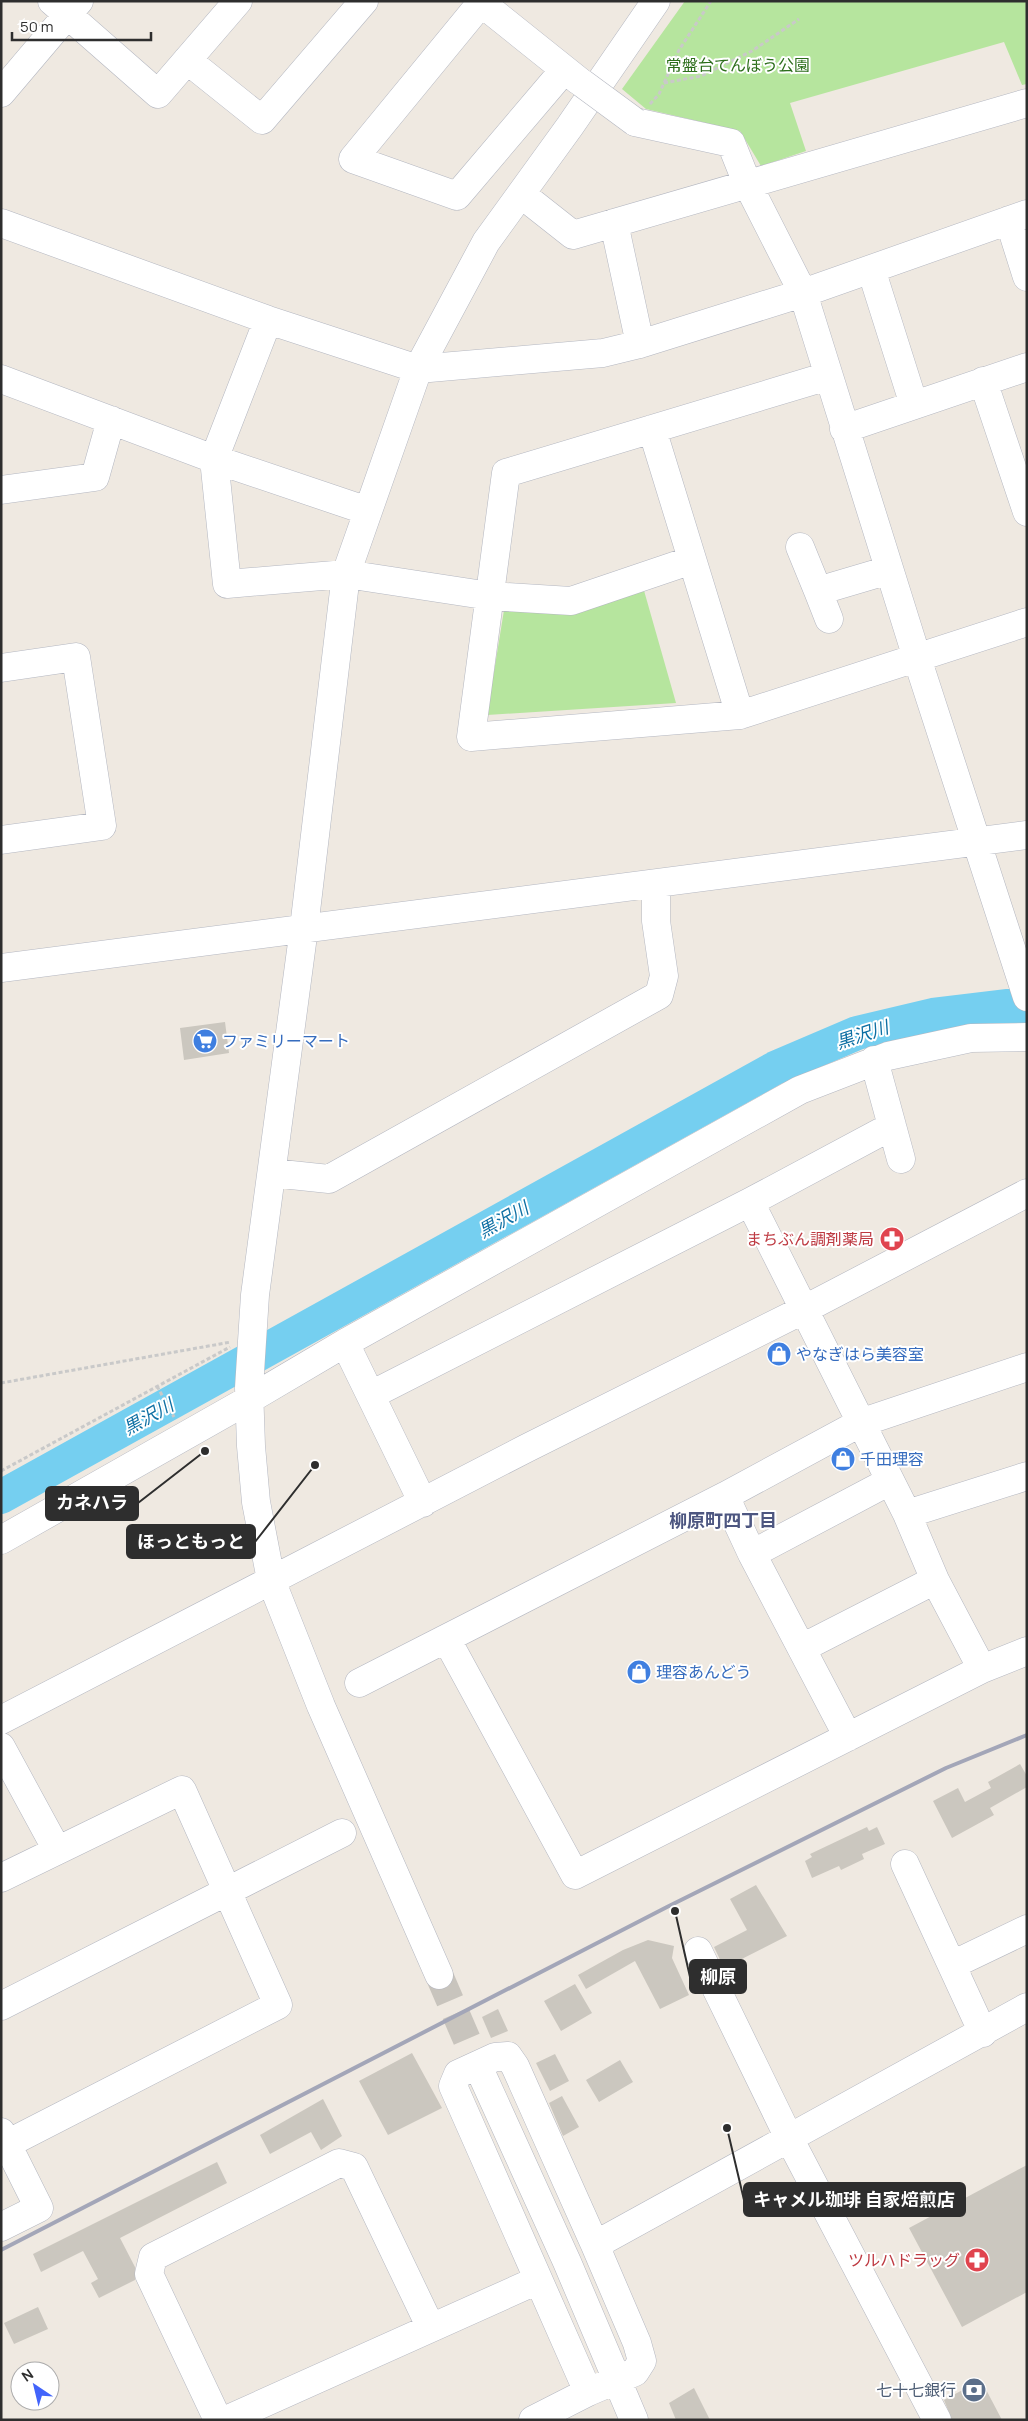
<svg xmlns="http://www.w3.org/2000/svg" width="1028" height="2421" font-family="Manrope,'Noto Sans JP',sans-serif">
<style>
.green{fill:#b6e59e}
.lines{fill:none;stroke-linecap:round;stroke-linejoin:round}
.river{stroke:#75cff0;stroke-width:34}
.building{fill:#cbc7bf}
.minor-tunnel{stroke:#c8c4bd;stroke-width:28;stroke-dasharray:28 14;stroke-linecap:butt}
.minor-casing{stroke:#b4b7c1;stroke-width:29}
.path{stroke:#c9c9c9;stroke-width:3;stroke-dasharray:4 2.5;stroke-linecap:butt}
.minor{stroke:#fff;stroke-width:28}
.rail{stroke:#a3a6b8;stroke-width:4}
.minor-bridge-casing{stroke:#b4b7c1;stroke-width:29;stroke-linecap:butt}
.minor-bridge{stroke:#fff;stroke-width:28}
.labels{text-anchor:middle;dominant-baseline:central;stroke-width:4;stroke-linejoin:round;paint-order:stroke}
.park-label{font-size:16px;fill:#2c6e1b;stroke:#fff}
.shop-label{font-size:16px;fill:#366cbe;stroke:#fff;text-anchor:start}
.health-label{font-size:16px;fill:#be3a42;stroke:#fff;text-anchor:end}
.service-label{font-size:16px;fill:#4e5e75;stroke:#fff;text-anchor:end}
.water-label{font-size:18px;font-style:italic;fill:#0d6fa3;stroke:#fff}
.neighbourhood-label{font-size:18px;font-weight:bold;fill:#4d5680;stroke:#fff}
.leader{fill:none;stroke:#2e2e2e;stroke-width:2}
.callout-dot{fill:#2e2e2e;stroke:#fff;stroke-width:2}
.callout{fill:#2e2e2e;stroke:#2e2e2e;stroke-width:2}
.callout-label{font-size:18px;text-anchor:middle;font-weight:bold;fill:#fff}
</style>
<rect width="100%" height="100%" fill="#efe9e1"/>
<path class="green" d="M685,1H1027V84L1022,85L1004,42L790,103L806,151L761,166L740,131L646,109L622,89Z
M643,587L676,703L487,715L505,604Z"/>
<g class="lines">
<path class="river" d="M1,1497L775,1068L857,1033L933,1015L1008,1006H1027"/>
</g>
<path class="building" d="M225,1022L229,1053L184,1060L180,1028Z
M1020,1764L1027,1776V1787L990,1808L994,1815L952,1838L933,1801L958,1788L965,1802L991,1788L988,1782Z
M867,1827L869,1831L877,1827L885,1844L862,1854L864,1859L841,1870L839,1866L812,1878L805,1861L812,1857L810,1854Z
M756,1885L787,1936L724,1968L714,1947L747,1930L730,1899Z
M648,1940L674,1946L672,1958L689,1995L660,2009L635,1961L586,1989L578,1975L623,1950Z
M575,1984L592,2013L561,2031L544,2001Z
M498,2009L508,2031L491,2038L482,2017Z
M412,2053L442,2108L388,2135L359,2081Z
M555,2054L569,2081L550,2091L536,2063Z
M620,2060L633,2082L599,2102L586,2080Z
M562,2096L579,2127L563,2136L549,2103Z
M323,2099L342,2136L321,2150L311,2132L270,2154L260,2135Z
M217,2162L227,2183L120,2238L135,2267V2280L99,2298L91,2283L98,2279L83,2251L41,2272L33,2254Z
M1027,2165V2292L962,2327L909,2228Z
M38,2307L48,2329L14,2344L4,2323Z
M981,2380L1002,2420H952L944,2400Z
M694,2388L710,2420H676L669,2403Z"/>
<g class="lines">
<path class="minor-tunnel" d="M439,1975L483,2077"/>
<defs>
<path id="minor" d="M52,1L158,94L238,1
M479,1L579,81
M481,3L353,159L457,196L564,70
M187,60L262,120L364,1
M1,93L79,1
M635,122L731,143L747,183L803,293L917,658L1027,997
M521,194L573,235L1027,103
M1009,220L1027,277
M1,223L268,320L418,369L603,353L640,344L803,293L1027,214
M614,223L640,344
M871,269L914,405
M268,320L214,459L227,584L346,574L490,596L571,601L692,560
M828,376L506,473L471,737L740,715L1027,622
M1,379L214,459L368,511
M983,381L1027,512
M652,429L740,715
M844,429L1027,367
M1,490L95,477L111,420
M800,547L818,591L889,570
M818,591L829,619
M1,668L76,657L102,826L1,840
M1,968L1027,835
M874,1060L901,1159
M272,1173L329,1179L659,995L664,976L656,921V884
M750,1202L907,1514L935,1580L982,1669
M345,1343L423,1503
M371,1395L750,1202L892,1126
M725,1496L752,1554L848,1737
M907,1514L1027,1476
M1,1540L250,1399L345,1343L800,1090L888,1056L971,1038L1027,1037
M752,1554L888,1482
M447,1640L575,1875L982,1669L1027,1651
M802,1648L935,1580
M359,1683L725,1496L860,1423L1027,1367
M1,1720L527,1448L803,1310L1027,1193
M1,1747L57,1850
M905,1864L983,2033
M1,1878L182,1790L278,2005L7,2144
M698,1951L789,2138L937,2420
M952,1965L1027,1929
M439,1975L321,1706L271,1580L256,1502L251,1446L249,1388L255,1295L304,928L346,574L418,369L486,242L570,126L656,1
M1,2006L342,1833
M483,2077L567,2262L634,2420
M1,2132L39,2208L1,2227
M595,2245L1027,2007
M218,2420L149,2274L153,2257L339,2163L354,2167L430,2326
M226,2420L538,2280
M533,2420L588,2392L635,2372L642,2361L637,2343L595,2245L515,2066L508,2056L495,2057L458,2074L453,2086L588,2392"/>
</defs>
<use href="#minor" class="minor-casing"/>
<path class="path" d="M664,83L701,76L752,51L799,19
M650,104L659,94L679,50L711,1
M1,1383L231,1342
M157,1386L174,1417
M1,1471L230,1347"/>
<use href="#minor" class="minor"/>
<path class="rail" d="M1,2250L667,1907L946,1768L1027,1735"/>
<defs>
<path id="minor-bridge" d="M582,83L635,122"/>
</defs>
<use href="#minor-bridge" class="minor-bridge-casing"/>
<use href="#minor-bridge" class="minor-bridge"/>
</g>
<defs>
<symbol id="supermarket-disc" viewBox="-11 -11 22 22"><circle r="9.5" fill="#3f7fe0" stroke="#fff"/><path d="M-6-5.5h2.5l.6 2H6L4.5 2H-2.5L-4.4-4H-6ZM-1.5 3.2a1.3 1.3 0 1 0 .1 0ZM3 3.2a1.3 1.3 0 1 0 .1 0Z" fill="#fff"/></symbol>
<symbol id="pharmacy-disc" viewBox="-11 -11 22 22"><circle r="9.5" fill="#e0444e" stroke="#fff"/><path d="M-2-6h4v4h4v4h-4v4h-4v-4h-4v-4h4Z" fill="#fff"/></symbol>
<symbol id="shop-disc" viewBox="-11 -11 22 22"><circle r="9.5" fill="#3f7fe0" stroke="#fff"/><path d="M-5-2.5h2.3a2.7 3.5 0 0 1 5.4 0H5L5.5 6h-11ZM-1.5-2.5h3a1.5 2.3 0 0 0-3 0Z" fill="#fff"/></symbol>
<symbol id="bank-disc" viewBox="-11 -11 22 22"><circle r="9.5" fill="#5c6f8a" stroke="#fff"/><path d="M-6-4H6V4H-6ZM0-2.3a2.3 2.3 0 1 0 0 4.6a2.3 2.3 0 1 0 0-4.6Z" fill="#fff"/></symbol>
</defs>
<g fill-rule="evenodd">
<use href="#supermarket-disc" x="191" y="1027" width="28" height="28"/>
<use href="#pharmacy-disc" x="878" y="1225" width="28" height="28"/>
<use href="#shop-disc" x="765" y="1340" width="28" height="28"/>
<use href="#shop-disc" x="829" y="1445" width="28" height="28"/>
<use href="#shop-disc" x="625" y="1658" width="28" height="28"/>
<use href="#pharmacy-disc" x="963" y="2246" width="28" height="28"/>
<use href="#bank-disc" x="960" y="2376" width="28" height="28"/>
</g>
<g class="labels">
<g class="park-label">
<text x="738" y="65">常盤台てんぼう公園</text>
</g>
<g class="shop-label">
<text x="222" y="1041">ファミリーマート</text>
<text x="796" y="1354">やなぎはら美容室</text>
<text x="860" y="1459">千田理容</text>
<text x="656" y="1672">理容あんどう</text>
</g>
<g class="health-label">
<text x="874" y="1239">まちぶん調剤薬局</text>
<text x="960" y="2260">ツルハドラッグ</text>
</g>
<g class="service-label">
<text x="956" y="2390">七十七銀行</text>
</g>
<g class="water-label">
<text transform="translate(862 1034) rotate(-18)">黒沢川</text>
<text transform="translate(503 1219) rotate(-29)">黒沢川</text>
<text transform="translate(148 1416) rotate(-29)">黒沢川</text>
</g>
<g class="neighbourhood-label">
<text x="723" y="1520">柳原町四丁目</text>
</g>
</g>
<path class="leader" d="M205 1451L138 1503M315 1465L255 1542M675 1911L690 1977M727 2128L744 2200"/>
<g class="callout-dot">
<circle cx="205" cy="1451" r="5"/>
<circle cx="315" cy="1465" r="5"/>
<circle cx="675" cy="1911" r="5"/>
<circle cx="727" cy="2128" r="5"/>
</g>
<g class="callout">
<rect x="46" y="1487" width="92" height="33" rx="5"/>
<rect x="127" y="1525" width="128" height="33" rx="5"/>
<rect x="690" y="1960" width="56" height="33" rx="5"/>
<rect x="744" y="2183" width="221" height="33" rx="5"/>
</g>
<g class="callout-label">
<text x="92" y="1509">カネハラ</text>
<text x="191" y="1548">ほっともっと</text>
<text x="718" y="1983">柳原</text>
<text x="854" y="2206">キャメル珈琲 自家焙煎店</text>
</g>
<rect width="1028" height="2421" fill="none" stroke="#2e2e2e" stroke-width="5"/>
<g transform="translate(35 2386) rotate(325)"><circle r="24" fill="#ffffff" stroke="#ababab"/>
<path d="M0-4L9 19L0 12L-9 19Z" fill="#4264fb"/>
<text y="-8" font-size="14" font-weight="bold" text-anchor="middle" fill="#2e2e2e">N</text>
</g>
<path d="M12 32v8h139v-8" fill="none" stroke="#2e2e2e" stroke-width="2.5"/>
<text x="20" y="32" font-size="15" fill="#2e2e2e" stroke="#ffffff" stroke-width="4" paint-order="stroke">50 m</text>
</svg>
